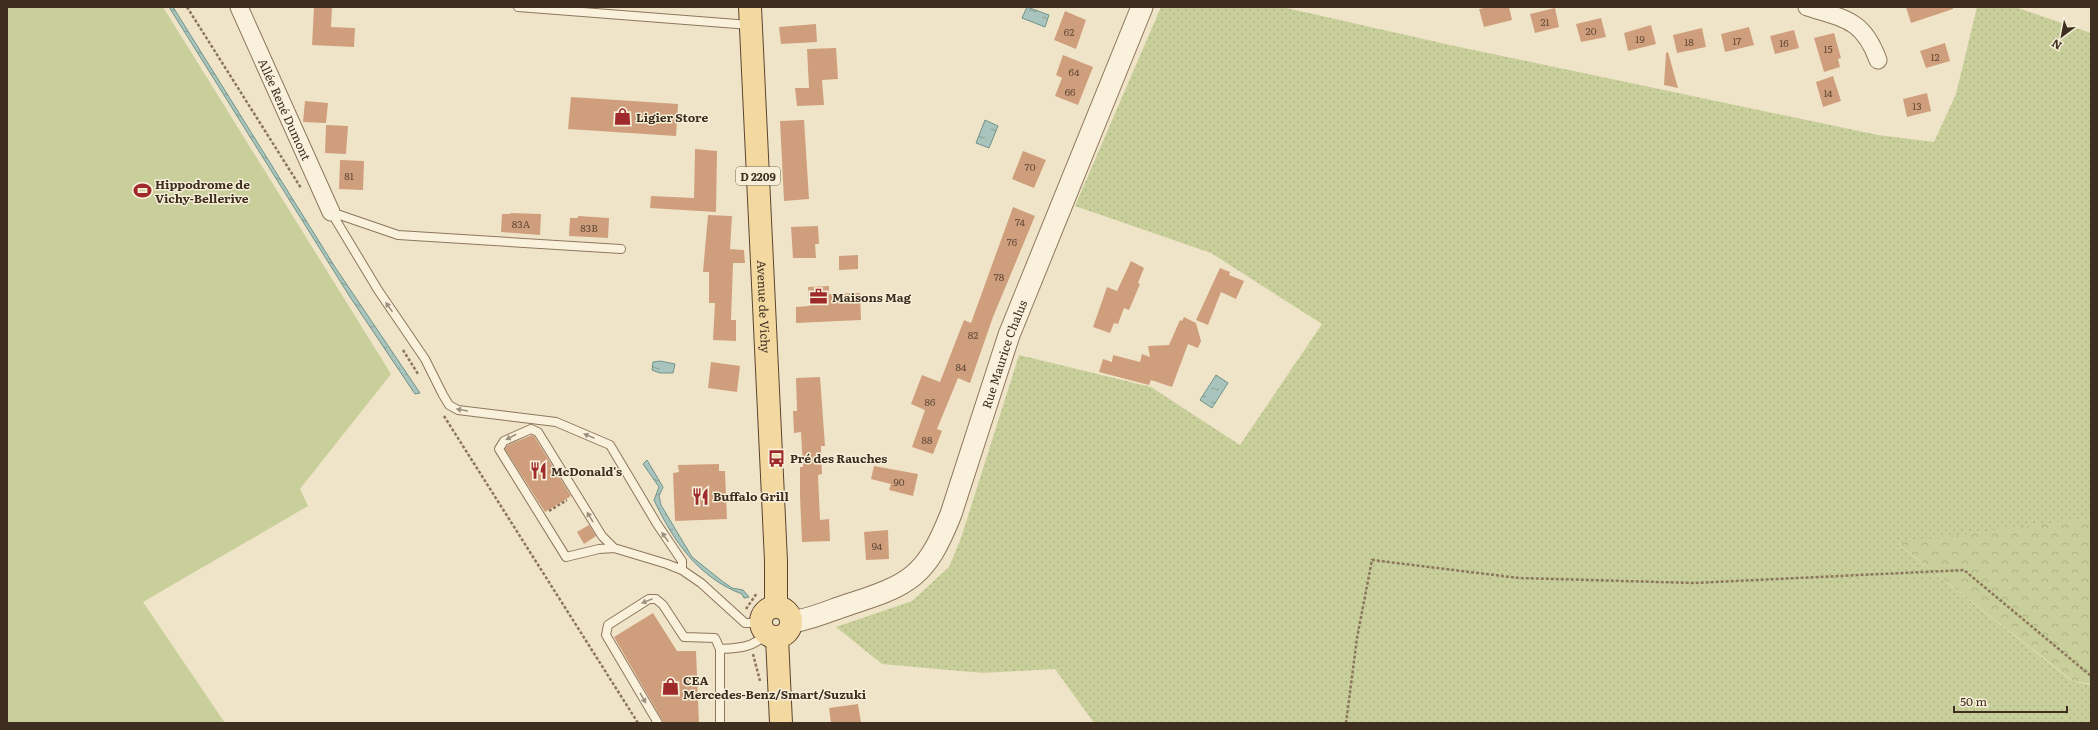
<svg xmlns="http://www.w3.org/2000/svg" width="2098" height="730" font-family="Literata,serif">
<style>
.grass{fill:url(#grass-dots)}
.forest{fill:url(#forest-crowns)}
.pitch{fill:#c9cf9b}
.water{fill:url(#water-ripples);stroke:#6f938a}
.building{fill:#cf9f7d}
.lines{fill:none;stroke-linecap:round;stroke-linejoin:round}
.service-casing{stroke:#8d765c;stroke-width:10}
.minor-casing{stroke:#8d765c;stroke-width:19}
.tertiary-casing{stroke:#8d765c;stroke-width:23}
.primary-casing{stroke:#5b4430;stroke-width:24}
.path{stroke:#8d765c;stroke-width:2.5;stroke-dasharray:3 2;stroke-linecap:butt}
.service{stroke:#faf1dc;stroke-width:8}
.minor{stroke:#faf1dc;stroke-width:17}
.tertiary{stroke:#faf1dc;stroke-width:21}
.primary{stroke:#f3d9a0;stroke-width:22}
.oneway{fill:#9c907e}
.labels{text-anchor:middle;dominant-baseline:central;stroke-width:3;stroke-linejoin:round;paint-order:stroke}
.number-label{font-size:10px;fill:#624a37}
.shield{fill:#f7eed8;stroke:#756857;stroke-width:1}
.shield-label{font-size:11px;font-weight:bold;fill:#3d2e20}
.street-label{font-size:12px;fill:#3d2e20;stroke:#f7eed8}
.poi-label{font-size:12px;font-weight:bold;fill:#3d2e20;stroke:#f7eed8;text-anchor:start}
</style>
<defs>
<pattern id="grass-dots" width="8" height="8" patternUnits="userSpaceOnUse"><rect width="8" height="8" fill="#c9cf9b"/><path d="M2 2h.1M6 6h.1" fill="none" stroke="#aeb285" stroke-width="1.8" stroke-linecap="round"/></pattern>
<pattern id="forest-crowns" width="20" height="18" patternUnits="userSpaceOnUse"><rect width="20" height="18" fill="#c9cf9b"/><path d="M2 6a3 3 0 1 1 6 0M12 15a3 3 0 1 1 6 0" fill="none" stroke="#aeb285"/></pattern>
<pattern id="water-ripples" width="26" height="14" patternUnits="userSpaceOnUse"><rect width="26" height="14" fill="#a9c4bc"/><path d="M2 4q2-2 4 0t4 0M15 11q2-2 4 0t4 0" fill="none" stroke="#8ba098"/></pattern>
</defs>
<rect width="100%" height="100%" fill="#f0e4c8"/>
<path class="grass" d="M1161,7H1282L1450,45L1878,135L1934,142L1956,94L1977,7H2015L2091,33V518L1898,544L2072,681L2091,685V723H1094L1055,669L983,673L882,664L836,627L912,601L949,567L961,538L1019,355L1151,387L1240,445L1322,324L1211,253L1075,206Z"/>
<path class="forest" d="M2091,518V684L2073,681L1897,543Z"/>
<path class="pitch" d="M7,7H163L391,374L300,489L308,506L143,602L225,723H7Z"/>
<path class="water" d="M169,7H173L335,267L420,393L415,394L350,297Z
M1027,7L1049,15L1045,27L1022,18Z
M985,120L998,126L989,148L976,143Z
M660,361L675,364L673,373H660L652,370L653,362Z
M1216,375L1228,383L1212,408L1200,400Z
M647,460L663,487L659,496L661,505L692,557L722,581L732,588L743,590L749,597L744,598L742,594C699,578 673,541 654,500L659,487L643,464Z"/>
<path class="building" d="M314,7H332L331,27L355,28L354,47L312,45Z
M1489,7H1509L1512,20L1484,27L1479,9Z
M1906,7H1953V9L1911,23Z
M1555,8L1559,27L1535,33L1530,14Z
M1065,11L1086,20L1076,49L1054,40Z
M1601,18L1606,37L1581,42L1576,24Z
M816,24L817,42L781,44L779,27Z
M1651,25L1656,44L1628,51L1624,33Z
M1749,27L1754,45L1725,52L1721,34Z
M1702,28L1706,47L1677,53L1673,35Z
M1794,30L1799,48L1775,54L1770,36Z
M1834,33L1841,58L1838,59L1840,67L1824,72L1814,38Z
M1945,43L1950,61L1926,68L1920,51Z
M836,48L838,79L822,80L824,105L797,106L795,88H809L807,49Z
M1668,52L1678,88L1664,85L1666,53Z
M1063,55L1093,67L1078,105L1055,96L1062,78L1056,75Z
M1833,76L1841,101L1823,107L1816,82Z
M1927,93L1931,111L1907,117L1903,99Z
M571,97L678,104L676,136L568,129Z
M305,101L328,103L326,123L303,122Z
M804,120L809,199L784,201L780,121Z
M326,125L348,126L346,154L325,153Z
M695,149L717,151L716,212L650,208L651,196L694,198Z
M1023,151L1046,160L1034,188L1012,179Z
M340,160L364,161L363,190L339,189Z
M1013,207L1035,216L993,317L970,383L958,378L937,429L942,431L933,454L912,447L925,410L911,404L922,375L940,382L964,320L971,323Z
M511,213L541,214L540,235L501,232L502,214H510Z
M708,215L732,216L730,249L744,250L745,263H733L731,320H736V341L713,340L715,303H709V272H703Z
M578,216L609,218L608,238L569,236L570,218H578Z
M818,226L819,244H815L816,258H793L791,227Z
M858,255V269L839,270V256Z
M1131,261L1144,268L1138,283L1140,284L1129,310L1124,308L1118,324L1114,323L1110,333L1093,327L1107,287L1117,291Z
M1220,268L1230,272L1229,275L1244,281L1236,299L1221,292L1208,325L1196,320Z
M829,286V294L860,293L861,320L796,323V307L809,306L808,287Z
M1184,317L1196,323L1201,341L1198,348L1188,344L1172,387L1151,380L1149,385L1099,372L1103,359L1112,362L1113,355L1140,362L1142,354L1150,357L1148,346L1169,345L1180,320L1182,321Z
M711,362L740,366L737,392L708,388Z
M820,377L825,446H821L822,474L818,475L820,520L829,519L830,541L802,542L800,496V467H803L801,432L794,433L793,411H797L796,378Z
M532,435L534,436L571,496L545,512L505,449L508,445Z
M719,464V471H725L727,519L675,521L673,473L679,472L678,465Z
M874,466L918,474L913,496L889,490L891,484L871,479Z
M589,525L596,536L584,544L577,532Z
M888,530L889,559L866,560L864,532Z
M653,613L677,651H696L699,723H664L614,637Z
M858,704L861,723H831L829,708Z"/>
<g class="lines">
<defs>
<path id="service" d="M518,7L750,25
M331,212L378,290L425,359L443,395L449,405L458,410L556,422L610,445L657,524L682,561V570
M331,212L398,235L621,249
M614,548L602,536L538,432L531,429L504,441L499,449L566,557L599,549L614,548L667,564L682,570L701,583L745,623H761
M658,723L606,635L608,625L649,599H656L663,605L684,637L715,638L720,649
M720,723V649C739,648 752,648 766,634"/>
<g id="minor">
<path id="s1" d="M239,7L331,212"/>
<path d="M1807,7C1845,19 1863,19 1878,60"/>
</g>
<g id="tertiary">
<path id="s2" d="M792,622C811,619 829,611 847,605C910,585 926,577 951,514L1009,335L1142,7"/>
</g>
<g id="primary">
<path id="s3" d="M750,7L776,561V607"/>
<circle cx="776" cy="622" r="15"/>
<path d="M777,638L781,723"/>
</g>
</defs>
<use href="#service" class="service-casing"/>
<use href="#minor" class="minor-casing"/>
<use href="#tertiary" class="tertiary-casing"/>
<use href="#primary" class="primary-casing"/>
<path class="path" d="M187,7L301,188
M403,350L418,374
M444,416L638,723
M549,511L567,500
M746,609L757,593
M753,654L760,681
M1346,723L1357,638L1372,560L1519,578L1694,583L1964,570L2091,676"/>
<use href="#service" class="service"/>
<use href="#minor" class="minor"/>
<use href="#tertiary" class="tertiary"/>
<use href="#primary" class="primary"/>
</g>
<defs><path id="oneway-solid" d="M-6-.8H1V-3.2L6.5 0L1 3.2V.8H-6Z"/></defs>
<g class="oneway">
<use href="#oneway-solid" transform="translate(389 307) rotate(-125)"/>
<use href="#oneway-solid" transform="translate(462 410) rotate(-170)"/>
<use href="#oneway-solid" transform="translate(589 436) rotate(-157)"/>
<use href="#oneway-solid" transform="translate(511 437) rotate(152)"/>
<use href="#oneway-solid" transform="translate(590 517) rotate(-122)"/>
<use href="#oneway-solid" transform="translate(665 537) rotate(-125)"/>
<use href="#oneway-solid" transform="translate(647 601) rotate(158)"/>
<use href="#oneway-solid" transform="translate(643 698) rotate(60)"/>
</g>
<defs>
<symbol id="shop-bare" viewBox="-9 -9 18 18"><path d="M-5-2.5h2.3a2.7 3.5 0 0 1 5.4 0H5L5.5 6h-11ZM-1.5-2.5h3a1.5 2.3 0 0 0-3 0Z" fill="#9e2a2b" stroke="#f7eed8" stroke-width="2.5" paint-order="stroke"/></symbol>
<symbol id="stadium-bare" viewBox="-9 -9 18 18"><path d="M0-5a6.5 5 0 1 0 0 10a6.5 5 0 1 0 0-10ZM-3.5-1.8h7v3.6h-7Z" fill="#9e2a2b" stroke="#f7eed8" stroke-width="2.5" paint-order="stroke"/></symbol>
<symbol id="office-bare" viewBox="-9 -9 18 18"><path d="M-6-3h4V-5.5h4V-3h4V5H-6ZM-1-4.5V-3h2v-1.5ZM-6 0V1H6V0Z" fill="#9e2a2b" stroke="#f7eed8" stroke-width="2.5" paint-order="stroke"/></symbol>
<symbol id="bus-bare" viewBox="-9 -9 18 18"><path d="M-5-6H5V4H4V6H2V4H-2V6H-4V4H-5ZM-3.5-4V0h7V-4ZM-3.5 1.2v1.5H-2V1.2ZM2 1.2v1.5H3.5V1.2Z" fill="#9e2a2b" stroke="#f7eed8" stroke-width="2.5" paint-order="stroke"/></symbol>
<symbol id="restaurant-bare" viewBox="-9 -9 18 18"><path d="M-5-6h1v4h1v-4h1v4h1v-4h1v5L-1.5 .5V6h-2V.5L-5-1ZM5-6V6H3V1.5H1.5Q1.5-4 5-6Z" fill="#9e2a2b" stroke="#f7eed8" stroke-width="2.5" paint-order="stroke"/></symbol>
</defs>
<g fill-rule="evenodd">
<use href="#shop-bare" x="610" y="104" width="25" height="25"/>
<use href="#stadium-bare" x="130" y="178" width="25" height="25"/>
<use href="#office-bare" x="806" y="284" width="25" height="25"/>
<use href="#bus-bare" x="764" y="446" width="25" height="25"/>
<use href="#restaurant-bare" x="526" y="458" width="25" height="25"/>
<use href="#restaurant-bare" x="688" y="484" width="25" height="25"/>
<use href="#shop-bare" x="658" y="674" width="25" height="25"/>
</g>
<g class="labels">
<g class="number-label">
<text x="1545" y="21">21</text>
<text x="1591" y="30">20</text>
<text x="1069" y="31">62</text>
<text x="1640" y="38">19</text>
<text x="1737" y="40">17</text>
<text x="1689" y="41">18</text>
<text x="1784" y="42">16</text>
<text x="1828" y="48">15</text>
<text x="1935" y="56">12</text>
<text x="1074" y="71">64</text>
<text x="1070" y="91">66</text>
<text x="1828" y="92">14</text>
<text x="1917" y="105">13</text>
<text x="1030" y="166">70</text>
<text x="349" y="175">81</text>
<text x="1020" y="221">74</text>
<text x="521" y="223">83A</text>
<text x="589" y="227">83B</text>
<text x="1012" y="241">76</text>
<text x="999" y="276">78</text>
<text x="973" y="334">82</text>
<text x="961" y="366">84</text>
<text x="930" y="401">86</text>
<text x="927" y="439">88</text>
<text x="899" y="481">90</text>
<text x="877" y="545">94</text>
</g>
<rect class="shield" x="736" y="167" width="44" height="18" rx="3"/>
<g class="shield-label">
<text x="758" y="176">D 2209</text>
</g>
<g class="street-label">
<text stroke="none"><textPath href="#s1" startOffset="112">Allée René Dumont</textPath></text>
<text stroke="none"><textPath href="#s3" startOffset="300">Avenue de Vichy</textPath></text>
<text stroke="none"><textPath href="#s2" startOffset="372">Rue Maurice Chalus</textPath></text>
</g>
<g class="poi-label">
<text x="636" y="117">Ligier Store</text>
<text x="155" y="184">Hippodrome de<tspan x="155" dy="14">Vichy-Bellerive</tspan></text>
<text x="832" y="297">Maisons Mag</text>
<text x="790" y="458">Pré des Rauches</text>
<text x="551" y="471">McDonald's</text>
<text x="713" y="496">Buffalo Grill</text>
<text x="683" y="680">CEA<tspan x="683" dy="14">Mercedes-Benz/Smart/Suzuki</tspan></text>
</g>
</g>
<rect width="2098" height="730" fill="none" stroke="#3d2e20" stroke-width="16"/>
<g transform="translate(2062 36) rotate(212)" stroke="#f7eed8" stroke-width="3" paint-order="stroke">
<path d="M0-3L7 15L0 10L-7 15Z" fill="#3d2e20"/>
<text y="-6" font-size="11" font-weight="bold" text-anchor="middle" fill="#3d2e20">N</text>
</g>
<path d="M1954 706v6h113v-6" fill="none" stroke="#3d2e20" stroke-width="2"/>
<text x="1960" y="706" font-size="12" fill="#3d2e20" stroke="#f7eed8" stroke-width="3" paint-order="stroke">50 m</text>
</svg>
